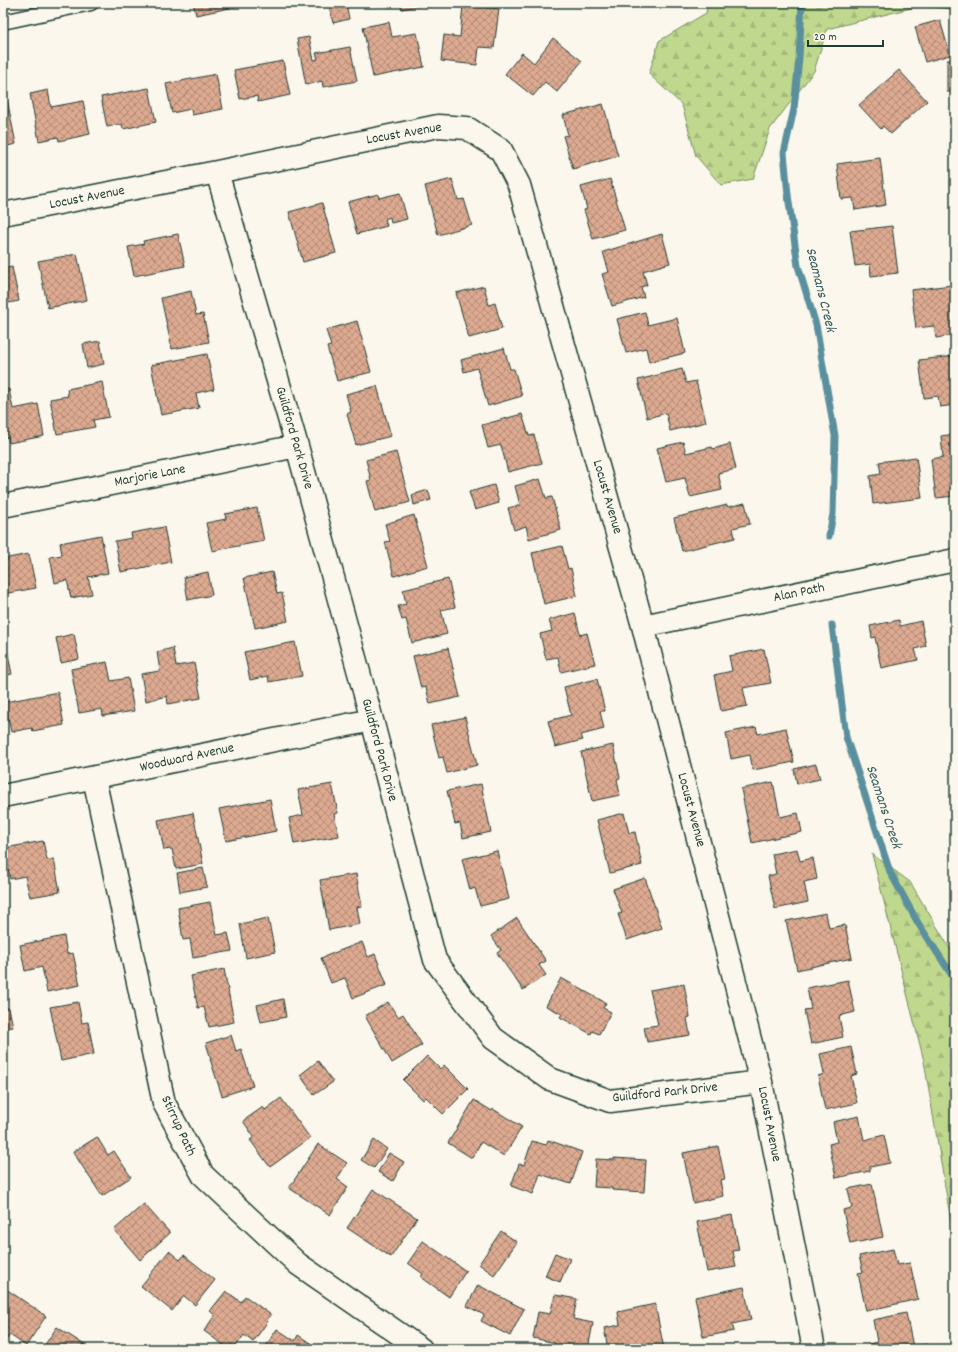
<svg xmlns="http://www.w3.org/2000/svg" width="958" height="1352" font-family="Dekko,sans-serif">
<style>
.forest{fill:url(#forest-firs);stroke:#708a61}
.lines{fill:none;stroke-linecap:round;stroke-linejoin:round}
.stream{stroke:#5a8f9d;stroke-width:7}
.building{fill:url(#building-cross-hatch);stroke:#1f3d34}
.service-casing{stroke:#1f3d34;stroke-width:17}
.minor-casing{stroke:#1f3d34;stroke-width:25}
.service{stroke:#fbf7ec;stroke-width:14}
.minor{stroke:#fbf7ec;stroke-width:22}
.labels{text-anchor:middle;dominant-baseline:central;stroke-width:3.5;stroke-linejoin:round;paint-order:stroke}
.street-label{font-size:14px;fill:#1f3d34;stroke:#fbf7ec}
.water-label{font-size:15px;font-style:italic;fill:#385f60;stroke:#fbf7ec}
</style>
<defs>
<pattern id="forest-firs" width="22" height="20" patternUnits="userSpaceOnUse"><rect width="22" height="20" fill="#c0d88e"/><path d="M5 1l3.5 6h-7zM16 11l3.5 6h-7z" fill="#a5ba7b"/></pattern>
<pattern id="building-cross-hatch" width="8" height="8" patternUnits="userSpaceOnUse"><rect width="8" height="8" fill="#dda991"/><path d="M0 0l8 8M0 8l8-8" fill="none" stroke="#b38b77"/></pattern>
</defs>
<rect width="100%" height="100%" fill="#fbf7ec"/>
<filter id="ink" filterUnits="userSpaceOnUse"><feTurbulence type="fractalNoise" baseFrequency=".025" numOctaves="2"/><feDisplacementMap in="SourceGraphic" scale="8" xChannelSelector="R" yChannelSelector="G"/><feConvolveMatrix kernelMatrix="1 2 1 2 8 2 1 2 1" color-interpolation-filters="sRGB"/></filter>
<g filter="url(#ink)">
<path class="forest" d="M708,3H955V9L919,6L827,29L814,71L770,129L753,179L721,185L696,156L682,105L649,74L659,41L706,13Z
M872,854L910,882L955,957V1246L924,1061Z"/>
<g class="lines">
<path class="stream" d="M802,3L799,58L794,109L784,153L788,195L798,266L816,325L835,436L833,514L829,536
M832,625L846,737L890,872L918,923L955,980"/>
</g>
<path class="building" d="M193,3H254L196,15Z
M329,3H346L349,19L333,23Z
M401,3H418L419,6L402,9Z
M463,5L499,9L494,48L479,47L477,65L441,61L444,35L460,37Z
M940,20L950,55L925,62L915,27Z
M389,22L392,37L417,33L424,67L373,77L363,27Z
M309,37L314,60L318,59L316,53L350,47L357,81L323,87L322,81L306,85L297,39Z
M553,38L582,61L557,92L545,82L533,96L505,74L522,53L534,63Z
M947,60H955V92H947Z
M283,61L290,95L258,102L257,96L240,99L234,70Z
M899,70L927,101L891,134L883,126L881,129L859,105Z
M216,74L223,109L192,115L191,109L172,113L166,84Z
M149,88L156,122L123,129L122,124L107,127L101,97Z
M48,90L51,107L83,101L90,134L59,141L58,137L39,141L30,94Z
M7,99L16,144L3,147V100Z
M603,104L618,156L573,169L563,136L568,135L563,115Z
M880,158L886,205L855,210L853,198L841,199L837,164Z
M452,179L458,200L464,199L472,225L438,235L425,186Z
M610,179L625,230L593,239L584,210L587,209L581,187Z
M400,193L407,219L391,223L390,217L385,219L387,226L357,234L348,202L378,194L379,198Z
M322,203L336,253L303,262L289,212Z
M892,226L898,273L871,276L870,264L855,266L850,231Z
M178,234L185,266L134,276L128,247L144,244L143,241Z
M662,234L670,263L643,271L647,285L641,287L644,297L612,306L602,274L609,272L603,252Z
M77,254L87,300L48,308L38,261Z
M12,267L19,301L3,304V269Z
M952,285L955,305V335L936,338L934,326L916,328L911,290Z
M484,286L489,305L495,303L502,329L469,338L456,293Z
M191,291L196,315L203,314L209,342L172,349L161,298Z
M645,312L648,325L677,318L685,353L649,362L646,348L626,353L617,319Z
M357,321L371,372L337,381L327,347L331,346L326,330Z
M100,341L104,364L87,368L83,344Z
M504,348L510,369H514L522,396L488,406L477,368L464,372L461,360Z
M207,354L214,389L196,393L199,408L161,415L151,365Z
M955,356V405L940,407L938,396L924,398L919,360Z
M682,369L686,383L696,381L706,422L670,431L666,413L647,418L638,380Z
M102,382L109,417L93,420L95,427L57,434L50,399L68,396L67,389Z
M377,386L391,436L356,445L347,414L351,412L346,394Z
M9,389L13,409L38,404L44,436L9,443L8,437L3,438V390Z
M522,414L529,436L534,435L542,463L508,472L501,445L488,448L482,425Z
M955,434V496L936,498L931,459L943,457L941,436Z
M683,442L686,453L712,447L713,449L730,444L736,469L718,473L722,490L690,497L685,478L666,482L657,448Z
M396,452L410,502L375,512L367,481L371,480L366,460Z
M916,457L922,498L873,504L870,476L881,474L879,462Z
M540,479L546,498L552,497L561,530L529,539L526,526L514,530L508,508L520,505L515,486Z
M494,485L499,503L475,510L469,492Z
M428,490L431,500L414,505L412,495Z
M745,503L750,524L733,528L735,538L682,551L674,518L727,505L728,507Z
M257,508L264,541L212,551L206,523L226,519L225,514Z
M414,515L428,566L394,576L385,542L390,541L385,524Z
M164,527L171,562L121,572L115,541L132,538L131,533Z
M101,535L108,573L88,577L92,594L71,598L67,580L55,583L50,557L62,555L60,543Z
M562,546L568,569L571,568L577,596L544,604L532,553Z
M29,554L36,588L3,594V559Z
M208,572L212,595L188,600L184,577Z
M272,572L277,594L282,593L288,621L255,628L244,578Z
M448,579L455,607L441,610L447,634L412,643L406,619L402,620L398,606L406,604L403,590Z
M575,613L580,635L587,633L595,664L561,672L558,657L546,659L540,634L552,631L549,620Z
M899,620L900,626L921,621L926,646L915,649L918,660L881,668L875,637L872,638L870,626Z
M955,624V659L950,625Z
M74,634L79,659L61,663L56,638Z
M295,642L302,676L269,682L268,676L250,680L244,652Z
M173,648L176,666L194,663L201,698L168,704L167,696L146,701L141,674L160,671L157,652Z
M448,648L460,697L430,704L426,687L421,688L413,656Z
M764,649L771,683L743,688L747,706L721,711L714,675L732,671L729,656Z
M7,650L12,674L3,676V651Z
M107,662L111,681L128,678L134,711L103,716L102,709L79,713L71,669Z
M597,679L605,711H600L604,729L581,735L583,740L555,747L548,721L571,715L564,687Z
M58,692L64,725L33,731L32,728L11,732L5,702Z
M465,717L477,765L447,773L443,757L439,758L431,725Z
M756,727L758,734L786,728L794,762L753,770L750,755L731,759L726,733Z
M613,745L620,778L617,779L620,795L592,801L581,752Z
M816,764L820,779L797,784L794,769Z
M773,782L780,817L798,813L802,832L752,843L741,789Z
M332,784L338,813L334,814L339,836L294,844L289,818L303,815L298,790Z
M481,784L491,832L463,838L460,823L455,824L447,791Z
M270,799L276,831L226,841L219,809Z
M193,813L203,864L176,869L172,849L164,850L158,820Z
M624,813L629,833L635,832L642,865L610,873L597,820Z
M43,841L47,860L54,859L60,892L30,897L25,876L10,879L5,848Z
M797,849L800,861L813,858L817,879L804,882L808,902L775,909L768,876L776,874L772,854Z
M497,851L509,899L480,906L475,888L470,890L462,859Z
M203,868L207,887L180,892L177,873Z
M356,874L362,906L357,907L360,924L329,930L320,880Z
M645,878L662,928L627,940L618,914L622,913L613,889Z
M210,902L217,935L228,933L232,951L193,958L190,939L183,940L178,908Z
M826,913L829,928L845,925L852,958L797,970L786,921Z
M268,918L275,952L246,958L240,924Z
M517,918L546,961L539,965L546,975L523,990L497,953L501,950L491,936Z
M64,936L67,954L73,953L80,985L47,992L42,967L25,971L20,945Z
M362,942L368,957L375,954L387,985L353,998L345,978L331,983L321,958Z
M224,969L234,1022L209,1027L204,1007L198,1008L191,976Z
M561,978L606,1003L603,1008L611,1012L599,1034L592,1031L591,1034L560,1017L562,1014L546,1006Z
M848,980L855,1012L839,1016L843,1037L811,1044L804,1010L811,1009L807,988Z
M684,984L690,1017L687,1018L690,1035L647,1042L644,1027L658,1025L650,990Z
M283,999L286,1017L261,1022L257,1005Z
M78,1002L82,1023L88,1022L94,1054L61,1061L50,1007Z
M388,1002L398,1017L403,1014L422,1045L392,1063L365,1016Z
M9,1008L13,1027L3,1029V1009Z
M231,1035L236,1051L241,1049L253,1086L222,1096L210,1059H211L206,1043Z
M851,1047L857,1074L851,1076L857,1103L825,1110L818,1076L824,1074L820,1054Z
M427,1056L440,1069L444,1065L468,1089L443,1114L426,1097L423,1100L403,1080Z
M318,1061L333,1082L314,1095L300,1075Z
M281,1098L310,1138L270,1167L250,1140L254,1137L243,1121L263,1107L265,1110Z
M474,1100L492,1111L493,1109L522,1127L504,1156L481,1142L472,1158L448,1143Z
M859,1116L864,1140L884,1135L890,1163L870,1167V1171L836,1178L829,1144L837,1142L833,1122Z
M97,1137L108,1155L114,1151L131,1177L102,1196L73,1152Z
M374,1140L387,1149L374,1168L361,1160Z
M548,1140L582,1152L571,1184L540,1174L533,1194L511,1186L519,1164L524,1165L532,1141L546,1145Z
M318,1144L347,1163L337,1179L348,1187L330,1215L289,1188Z
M718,1146L725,1179L720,1180L723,1196L693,1203L683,1153Z
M389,1153L404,1162L393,1181L378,1172Z
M614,1158L646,1160L644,1192L612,1190V1188L594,1187L596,1159L614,1160Z
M872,1184L883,1237L850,1244L843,1210L852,1208L848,1189Z
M373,1189L417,1218L391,1257L347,1228Z
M144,1204L170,1233L140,1260L114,1230Z
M732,1215L739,1250L733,1251L736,1267L707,1272L697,1222Z
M501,1231L517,1242L494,1275L479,1264Z
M423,1241L466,1271L449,1297L421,1277L423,1274L408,1263Z
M893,1249L897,1265L910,1263L918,1299L866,1311L858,1273L863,1272L859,1256Z
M169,1251L180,1260L184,1255L215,1280L195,1305L184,1296L172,1311L141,1286Z
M555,1253L570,1259L560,1282L545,1276Z
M478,1285L524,1309L510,1336L481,1321L484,1315L467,1306Z
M3,1287L46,1316L26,1346L10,1335L6,1340L3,1338Z
M744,1287L751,1320L732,1324L734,1331L703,1337L695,1297Z
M226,1291L241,1302L245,1296L271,1315L267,1320L268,1321L253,1342L244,1335L234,1349H229L204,1331L215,1315L210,1311Z
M555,1295L577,1299L573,1319L593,1323L588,1349H558L553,1348L555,1343L533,1338L538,1312L550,1314Z
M655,1304L664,1349H608L604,1328L620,1325L618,1312Z
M906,1313L913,1347L927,1344L928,1349H870L869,1344L877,1342L873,1320Z
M57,1327L86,1346L89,1349H42Z
M277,1329L295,1341L298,1335L319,1349H264Z"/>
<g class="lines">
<defs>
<path id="service" d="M3,22L91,3"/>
<path id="minor" d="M217,172L297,446L372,720L435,960L493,1038L550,1079L610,1101L761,1082
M3,214L217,172L438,126L467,128L501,150L519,185L643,626L761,1082L814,1349
M3,506L297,446
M643,626L955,560
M94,778L164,1103L203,1175L298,1264L421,1349
M3,796L372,720"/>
</defs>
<use href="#service" class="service-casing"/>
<use href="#minor" class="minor-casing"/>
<use href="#service" class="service"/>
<use href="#minor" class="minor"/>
</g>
</g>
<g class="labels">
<g class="street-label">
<text transform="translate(404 134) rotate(-10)">Locust Avenue</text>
<text transform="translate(87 198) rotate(-11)">Locust Avenue</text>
<text transform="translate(294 438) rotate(74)">Guildford Park Drive</text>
<text transform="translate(150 476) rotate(-11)">Marjorie Lane</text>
<text transform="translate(607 497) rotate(74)">Locust Avenue</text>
<text transform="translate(799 593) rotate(-12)">Alan Path</text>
<text transform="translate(379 750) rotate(75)">Guildford Park Drive</text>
<text transform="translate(187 758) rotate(-12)">Woodward Avenue</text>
<text transform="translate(691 810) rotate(75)">Locust Avenue</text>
<text transform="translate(665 1093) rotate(-6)">Guildford Park Drive</text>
<text transform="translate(769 1124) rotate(79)">Locust Avenue</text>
<text transform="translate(178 1126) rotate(65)">Stirrup Path</text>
</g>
<g class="water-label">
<text transform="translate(820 290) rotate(76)">Seamans Creek</text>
<text transform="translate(883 807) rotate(72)">Seamans Creek</text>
</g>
</g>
<rect width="958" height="1352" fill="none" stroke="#fbf7ec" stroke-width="16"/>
<rect x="8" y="8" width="942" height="1336" fill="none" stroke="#1f3d34" stroke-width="1.5" filter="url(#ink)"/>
<path d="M808 40v6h75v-6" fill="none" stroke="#1f3d34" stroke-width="2"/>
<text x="814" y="40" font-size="12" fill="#1f3d34" stroke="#fbf7ec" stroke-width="3" paint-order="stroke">20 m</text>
</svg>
